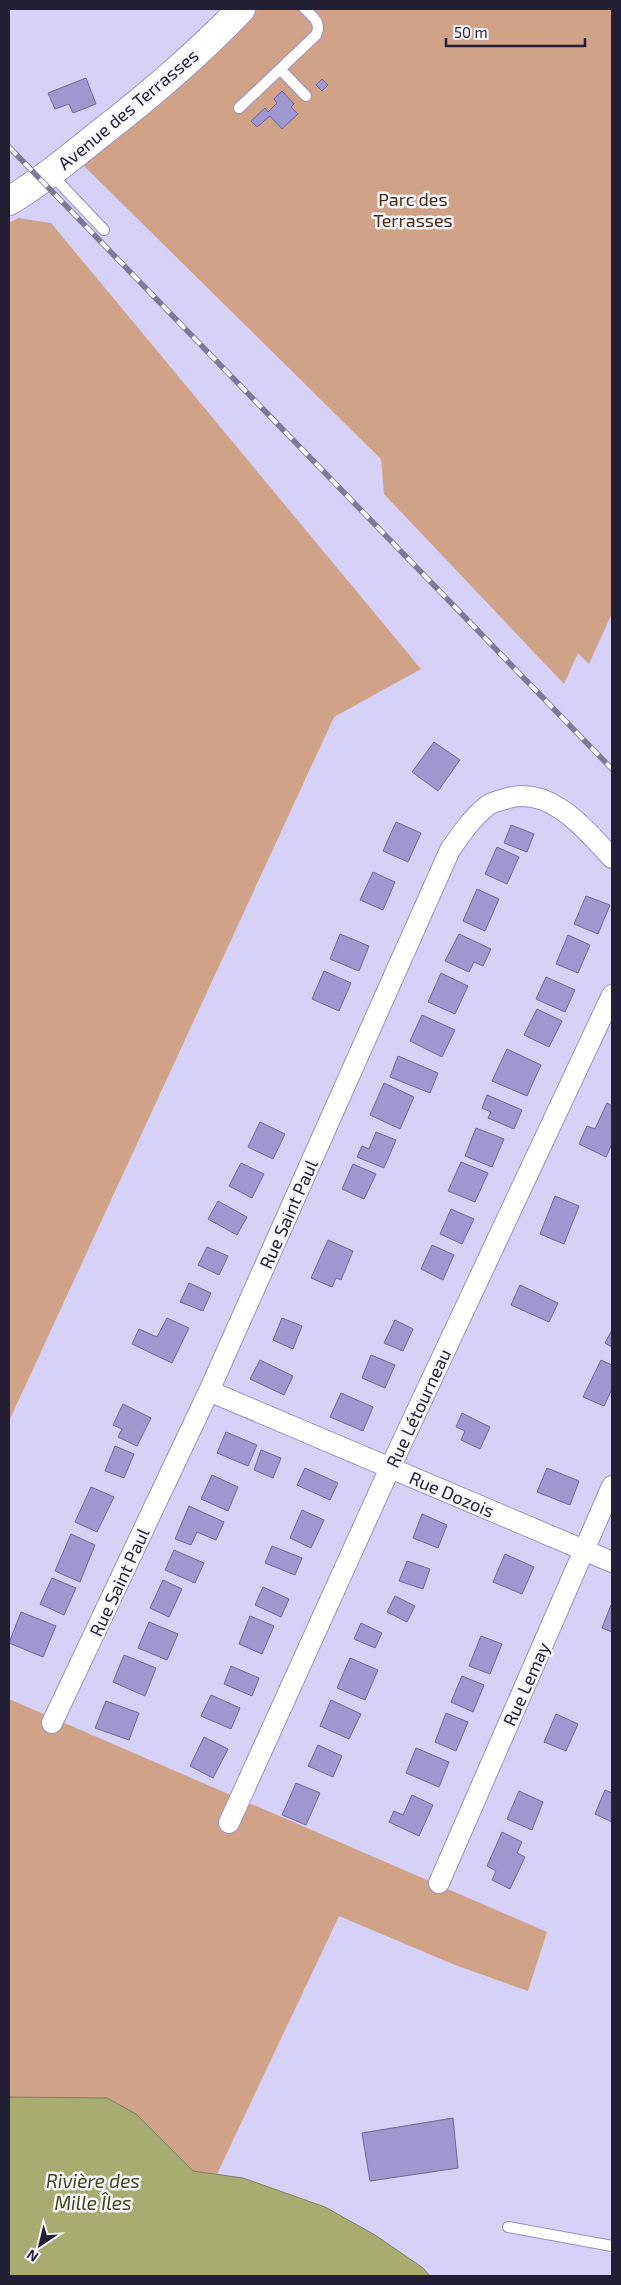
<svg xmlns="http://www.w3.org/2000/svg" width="621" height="2285" font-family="'Exo 2',sans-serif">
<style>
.green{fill:#d0a288}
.water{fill:#a9ac70;stroke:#80815e}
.building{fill:#9f97cf;stroke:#6f669c}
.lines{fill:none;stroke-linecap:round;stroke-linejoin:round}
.lane-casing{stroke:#9991ca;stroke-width:12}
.street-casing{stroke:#9991ca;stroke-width:22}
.secondary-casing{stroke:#9991ca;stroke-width:30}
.lane{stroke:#fff;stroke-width:10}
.street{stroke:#fff;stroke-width:20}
.secondary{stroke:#fff;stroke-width:28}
.rail-casing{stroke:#7e7997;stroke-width:5.5}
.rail{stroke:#f7f6fd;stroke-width:4;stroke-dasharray:11;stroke-linecap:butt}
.labels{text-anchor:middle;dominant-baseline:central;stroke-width:5;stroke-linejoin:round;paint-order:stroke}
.street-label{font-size:18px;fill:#221e34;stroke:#f7f6fd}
.park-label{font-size:18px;fill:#4c270e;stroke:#f7f6fd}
.water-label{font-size:19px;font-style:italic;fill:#454718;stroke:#f7f6fd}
</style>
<rect width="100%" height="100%" fill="#d6d1f6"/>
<path class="green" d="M258,9H612V613L589,664L578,653L564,684L384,494L381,459L82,164L228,38Z
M18,218L51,223L421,669L334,717L9,1421V223Z
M9,1699L547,1932L528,1991L455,1965L339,1916L217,2174L193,2171L136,2114L107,2098L9,2097Z"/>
<path class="water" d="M9,2097L107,2098L136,2114L193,2171L243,2178L325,2207L375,2235L423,2268L430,2276H9Z"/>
<path class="building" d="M86,78L96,104L73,113L69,104L55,109L48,93Z
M322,79L328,85L322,91L316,85Z
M282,91L294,104L291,107L298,114L282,129L270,116L257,127L251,121L265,108L268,112L277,103L274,99Z
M434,742L460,760L438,791L412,772Z
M396,822L421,833L408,862L383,851Z
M511,825L534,834L527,852L504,843Z
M497,847L519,857L507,884L485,874Z
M373,872L395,882L383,910L360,900Z
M477,889L499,899L485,931L463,921Z
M586,896L610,905L598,934L574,924Z
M340,934L369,946L359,971L330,959Z
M459,934L491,949L483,966L474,962L469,972L445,961Z
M568,935L590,945L578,973L556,964Z
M324,971L351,983L339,1011L312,999Z
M441,973L468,986L455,1014L428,1002Z
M546,977L575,990L565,1012L536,999Z
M537,1009L562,1021L549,1047L524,1035Z
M422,1015L455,1030L442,1057L410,1041Z
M507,1049L541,1065L527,1096L492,1081Z
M398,1056L438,1073L430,1093L390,1077Z
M384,1083L414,1097L400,1129L370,1115Z
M487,1095L522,1110L514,1129L488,1118L491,1112L482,1108Z
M607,1103L612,1106V1144L606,1157L579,1144L587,1126L595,1129Z
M260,1122L285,1134L273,1159L248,1147Z
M476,1128L504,1139L492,1167L465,1156Z
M376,1132L396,1140L384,1168L357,1157L362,1146L369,1149Z
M461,1162L488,1173L475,1202L448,1191Z
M241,1163L264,1174L252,1198L229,1186Z
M353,1164L376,1174L364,1199L342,1189Z
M555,1196L579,1206L564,1244L540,1234Z
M218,1201L247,1217L237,1235L208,1219Z
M451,1209L474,1219L462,1244L440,1234Z
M328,1240L353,1251L341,1280L336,1278L332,1287L311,1278Z
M432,1245L454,1255L443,1280L421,1269Z
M207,1247L228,1256L219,1275L198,1265Z
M189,1283L211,1293L203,1311L180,1302Z
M520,1285L558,1303L549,1322L511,1305Z
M167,1318L189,1328L172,1363L132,1344L139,1329L157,1337Z
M282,1318L302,1326L293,1349L273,1340Z
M395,1320L413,1329L403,1351L384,1343Z
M612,1330V1347L605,1343Z
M371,1355L395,1365L385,1388L362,1378Z
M260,1360L293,1376L284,1395L250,1379Z
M601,1360L612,1365V1389L604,1406L583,1397Z
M341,1393L373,1407L363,1431L330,1417Z
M123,1404L151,1418L137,1446L118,1437L122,1429L113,1425Z
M462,1413L490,1427L480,1449L461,1440L465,1431L456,1427Z
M226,1432L257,1445L248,1466L217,1453Z
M115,1446L134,1454L124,1478L105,1471Z
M261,1450L281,1458L273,1478L254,1470Z
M305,1468L338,1483L330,1500L297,1485Z
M547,1468L579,1481L570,1505L537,1492Z
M212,1475L238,1487L228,1511L201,1499Z
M91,1487L114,1497L97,1532L75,1522Z
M189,1506L224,1522L216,1540L197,1532L191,1545L175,1539Z
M302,1510L324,1520L311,1548L290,1538Z
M422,1514L447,1525L438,1548L413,1538Z
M71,1534L95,1545L80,1582L55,1571Z
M272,1546L302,1558L295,1575L265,1563Z
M174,1550L204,1563L195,1583L165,1570Z
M505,1554L534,1567L522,1594L493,1582Z
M407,1561L430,1569L423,1589L399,1581Z
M52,1578L76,1588L64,1615L40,1604Z
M163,1580L182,1589L169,1617L150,1608Z
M263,1587L289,1599L281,1617L255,1605Z
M395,1596L415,1606L407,1622L387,1612Z
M611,1605L612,1606V1632L602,1628Z
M21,1612L56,1626L43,1657L9,1643Z
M250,1616L274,1626L262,1654L239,1644Z
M149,1622L178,1634L167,1660L138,1648Z
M361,1623L382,1633L375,1648L354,1639Z
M481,1636L502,1644L490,1674L469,1666Z
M124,1655L156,1668L145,1696L113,1682Z
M350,1658L378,1670L365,1700L337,1688Z
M231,1666L259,1678L252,1696L224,1684Z
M462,1676L484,1685L473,1712L451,1702Z
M211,1695L240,1708L231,1729L201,1716Z
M331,1700L361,1714L349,1739L320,1726Z
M106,1701L139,1713L129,1740L95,1728Z
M446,1713L468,1722L456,1751L435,1742Z
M556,1714L578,1724L566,1751L544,1742Z
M204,1737L228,1749L213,1778L190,1766Z
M318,1745L342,1756L333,1777L308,1766Z
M416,1748L449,1762L439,1787L406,1773Z
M296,1783L320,1793L306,1825L282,1815Z
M605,1790L612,1793V1822L595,1814Z
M519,1791L543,1802L532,1830L507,1819Z
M412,1795L433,1805L419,1836L389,1822L394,1811L403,1815Z
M502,1832L522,1842L517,1853L525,1857L510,1889L492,1880L496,1871L487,1866Z
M453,2118L458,2168L370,2181L362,2133Z"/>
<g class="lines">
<defs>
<path id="lane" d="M280,69L306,96
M239,108L316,35C322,23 313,17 305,9
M50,173L104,230
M508,2227L612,2246"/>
<path id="street" d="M209,1391L612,1562
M52,1723L209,1391L450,850C461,834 472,818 487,806C492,802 499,801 505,799C549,784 585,829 612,858
M229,1823L390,1468L612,995
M439,1883L612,1486"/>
<path id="secondary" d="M9,201C42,181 71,157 101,133C150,95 198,54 241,9"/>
</defs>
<use href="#lane" class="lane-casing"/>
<use href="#street" class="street-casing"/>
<use href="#secondary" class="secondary-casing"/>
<use href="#lane" class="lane"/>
<use href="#street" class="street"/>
<use href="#secondary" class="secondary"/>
<defs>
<path id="rail" d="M9,147L612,769"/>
</defs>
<use href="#rail" class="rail-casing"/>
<use href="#rail" class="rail"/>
</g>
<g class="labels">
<g class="street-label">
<text transform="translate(128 109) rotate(-40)">Avenue des Terrasses</text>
<text transform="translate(288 1214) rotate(-66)">Rue Saint Paul</text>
<text transform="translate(418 1408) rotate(-65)">Rue Létourneau</text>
<text transform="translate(452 1494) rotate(23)">Rue Dozois</text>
<text transform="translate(119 1582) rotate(-65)">Rue Saint Paul</text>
<text transform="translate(526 1684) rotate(-66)">Rue Lemay</text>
</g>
<g class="park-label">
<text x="413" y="199">Parc des<tspan x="413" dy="21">Terrasses</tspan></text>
</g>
<g class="water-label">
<text x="93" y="2180">Rivière des<tspan x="93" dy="22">Mille Îles</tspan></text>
</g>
</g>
<rect width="621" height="2285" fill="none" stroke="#221e34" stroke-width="20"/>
<g transform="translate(40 2245) rotate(215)" stroke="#f7f6fd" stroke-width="4" paint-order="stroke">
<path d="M0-4L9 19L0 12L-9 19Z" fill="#221e34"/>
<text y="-8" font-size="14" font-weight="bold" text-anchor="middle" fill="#221e34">N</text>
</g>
<path d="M446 38v8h139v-8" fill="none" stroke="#221e34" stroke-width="2.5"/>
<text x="454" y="38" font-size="15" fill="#221e34" stroke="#f7f6fd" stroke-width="4" paint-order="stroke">50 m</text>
</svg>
